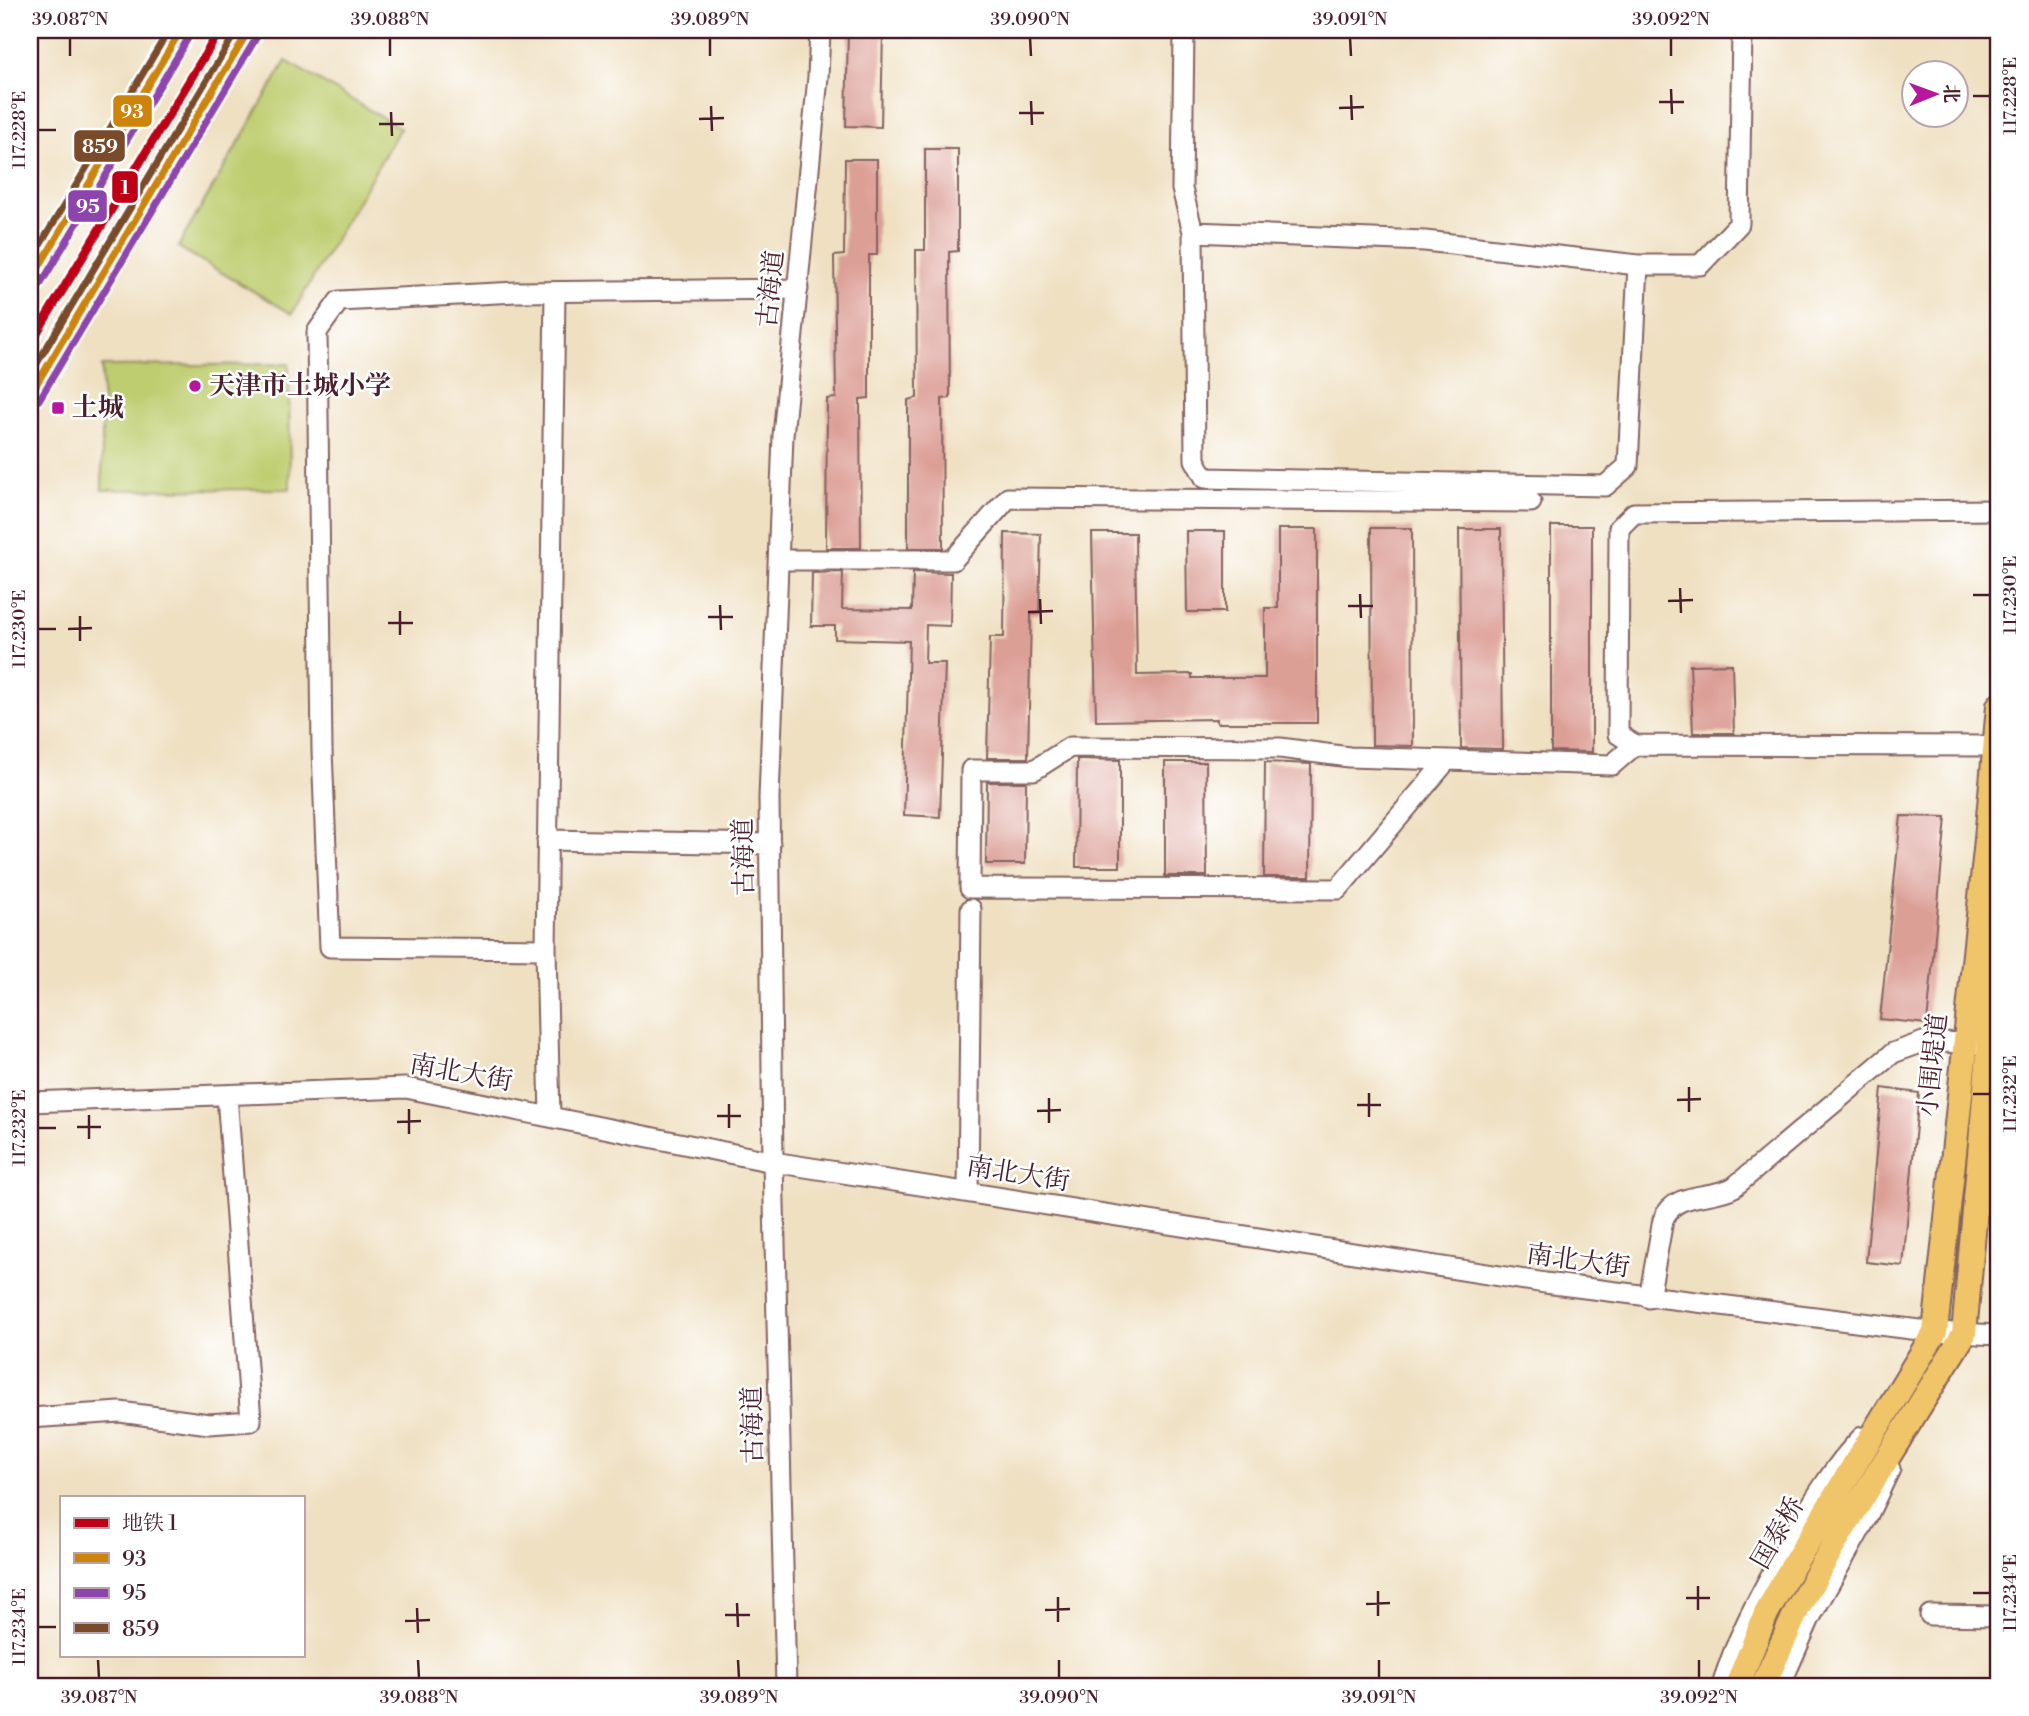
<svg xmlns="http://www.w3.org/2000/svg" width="2029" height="1716" font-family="'Libre Bodoni','Noto Serif SC',serif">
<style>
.green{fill:#becd6f;stroke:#84764d;stroke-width:2}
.building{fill:#dc9f96}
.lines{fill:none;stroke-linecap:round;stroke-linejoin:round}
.minor-casing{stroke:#846360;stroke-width:23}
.major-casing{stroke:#846360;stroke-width:28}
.minor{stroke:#fff;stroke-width:19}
.major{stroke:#f0c469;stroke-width:24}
.bus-1-casing{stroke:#fff;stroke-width:12}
.bus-2-casing{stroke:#fff;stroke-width:12}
.bus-3-casing{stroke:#fff;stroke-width:12}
.bus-1{stroke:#cc840b;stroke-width:7}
.bus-2{stroke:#8e44ad;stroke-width:7}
.bus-3{stroke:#7a4b2a;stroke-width:7}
.metro-1-casing{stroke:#fff;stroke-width:14}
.metro-1{stroke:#bd0016;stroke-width:9}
.ticks{fill:none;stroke:#4a1f2b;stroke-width:2.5}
.poi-dot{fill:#b5179e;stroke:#fff;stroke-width:2.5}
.labels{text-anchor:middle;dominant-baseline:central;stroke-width:5;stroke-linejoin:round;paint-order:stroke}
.street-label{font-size:26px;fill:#4a1f2b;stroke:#fff}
.poi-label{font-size:26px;font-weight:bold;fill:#4a1f2b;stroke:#fff;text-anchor:start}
.line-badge{stroke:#fff;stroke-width:2.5}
.badge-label{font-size:19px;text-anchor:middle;font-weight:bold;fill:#fff}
.neatline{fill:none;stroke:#4a1f2b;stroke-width:2.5}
.ticks-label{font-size:18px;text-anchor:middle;fill:#4a1f2b}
</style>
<rect width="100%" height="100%" fill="#fff"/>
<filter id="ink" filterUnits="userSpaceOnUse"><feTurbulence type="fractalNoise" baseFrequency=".0143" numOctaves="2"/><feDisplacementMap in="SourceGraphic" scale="14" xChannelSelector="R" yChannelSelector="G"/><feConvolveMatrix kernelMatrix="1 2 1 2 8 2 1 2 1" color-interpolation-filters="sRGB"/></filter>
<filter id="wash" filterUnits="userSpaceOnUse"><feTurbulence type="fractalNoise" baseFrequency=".00686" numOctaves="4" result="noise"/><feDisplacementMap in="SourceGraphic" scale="28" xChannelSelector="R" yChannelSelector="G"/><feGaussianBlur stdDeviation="1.57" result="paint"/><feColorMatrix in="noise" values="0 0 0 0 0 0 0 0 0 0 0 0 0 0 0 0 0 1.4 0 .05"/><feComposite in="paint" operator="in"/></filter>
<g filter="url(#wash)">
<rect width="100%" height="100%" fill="#efe0c2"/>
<path class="green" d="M286,61L400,128L292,314L178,247Z
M289,364L290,489L102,490V366Z"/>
<g id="blocks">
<path class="building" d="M848,30H883L881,127L846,126Z
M925,149H958V251L949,252L950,398L942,399L943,548H908V400L917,398L916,250H925Z
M845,159H877V255H869V398L860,399L861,548H826L827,399L836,398L834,256L844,255Z
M1551,526H1592V752L1551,751Z
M1371,528H1412L1413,746L1372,745Z
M1278,529H1317V723H1217V719L1096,721L1092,533H1135L1137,675L1192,674V678H1265V608H1278Z
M1459,529H1501L1503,749L1461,748Z
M1186,531H1225V612H1187Z
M1005,533L1041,534L1039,614H1031L1028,758H987L990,637H1004Z
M843,572L842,609L912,610L913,572L951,573L950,626L926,625L925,663H945L940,817L904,815L909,641L835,639V626H811L812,573Z
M1732,664L1734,733H1693L1690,665Z
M1077,759L1120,760V867H1076Z
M1165,762H1206L1207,876H1165Z
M1265,762L1311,764L1310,877H1264Z
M987,782H1026L1025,864H986Z
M1901,816L1946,817L1927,1024L1880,1019Z
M1882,1088L1919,1093L1903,1266L1866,1262Z"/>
</g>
</g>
<g filter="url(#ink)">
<use href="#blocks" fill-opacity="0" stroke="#846360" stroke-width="2"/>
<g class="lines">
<defs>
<path id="minor" d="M1184,30L1182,189L1193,232L1195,460L1205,478L1605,486L1628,466L1638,265H1700L1739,224L1742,30
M1193,232L1425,241L1638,265
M779,560H953L1008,498L1531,502
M1995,746L1635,745L1618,734L1619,528L1634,513L1999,510
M1447,760L1338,889L970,888L971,770H1034L1070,747L1280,748L1349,757L1612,765L1635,745
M547,840L770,844
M546,949L330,947L322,750L317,332L339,301L517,292L798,289
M30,1102L406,1088L773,1162L1545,1283L1935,1332L1999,1335
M550,1117L546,949L555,292
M968,1192L971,909
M1649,1298L1663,1220C1675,1190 1711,1200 1734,1187L1893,1053L1926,1041L1977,1044
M30,1418L120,1412L209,1424L251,1421L227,1095
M1930,1615L1999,1616
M786,1686L773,1162L769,798L783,436L818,77L820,30
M1722,1686C1735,1640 1760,1595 1783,1553C1807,1512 1829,1471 1862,1437
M1780,1686L1810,1618L1865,1521L1890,1469"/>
<path id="major" d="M30,282L181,30
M30,395L249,30
M1737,1686L1766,1614L1785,1579L1935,1332L1986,850L1999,706
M1763,1686L1798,1608L1840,1534L1964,1334L1999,940"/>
</defs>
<use href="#minor" class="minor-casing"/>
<use href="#major" class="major-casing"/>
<use href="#minor" class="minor"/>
<use href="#major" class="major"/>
<defs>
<path id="bus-1" d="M30,282L181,30
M30,395L249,30"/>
<path id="bus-2" d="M39,287L190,35
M39,400L258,35"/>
<path id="bus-3" d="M30,262L169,30
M30,375L237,30"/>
</defs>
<use href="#bus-1" class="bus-1-casing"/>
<use href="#bus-2" class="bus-2-casing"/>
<use href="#bus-3" class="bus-3-casing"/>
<use href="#bus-1" class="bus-1"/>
<use href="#bus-2" class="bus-2"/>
<use href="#bus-3" class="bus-3"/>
<defs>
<path id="metro-1" d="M30,344L220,30"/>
</defs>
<use href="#metro-1" class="metro-1-casing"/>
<use href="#metro-1" class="metro-1"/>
</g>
</g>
<path class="ticks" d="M70,38V56M390,38V56M710,38V56M1030,38L1031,56M1350,38L1351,56M1671,38V56M1671,89L1672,114M1351,95L1352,120M1973,96H1990M1031,101L1032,125M1659,102H1684M711,106L712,131M1339,108L1364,107M391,112L392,136M1019,113H1044M699,119L724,118M379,124H404M38,130H56M1680,588L1681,613M1360,594L1361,618M1973,595H1990M1040,599L1041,624M1668,601L1693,600M720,605L721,630M1348,606H1373M400,611V635M1028,612L1053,611M80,616V641M708,617H733M388,623H413M38,629H56M68,629L92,628M1689,1087V1112M1369,1093V1117M1973,1094H1990M1049,1098V1123M1677,1100L1701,1099M729,1104V1128M1357,1105H1381M409,1109V1134M1037,1111L1061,1110M89,1115V1139M717,1116H741M397,1122L421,1121M77,1127H101M38,1128H56M1698,1586V1610M1378,1591V1616M1973,1593H1990M1058,1597V1622M1686,1598H1710M737,1603L738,1627M1366,1604L1390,1603M417,1608L418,1633M1045,1610L1070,1609M725,1615H750M405,1621L430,1620M38,1627H56M98,1660L99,1678M418,1660L419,1678M738,1660L739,1678M1059,1660V1678M1379,1660V1678M1699,1660V1678"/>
<g class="poi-dot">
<circle cx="195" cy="386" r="7"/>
<rect x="51" y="401" width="14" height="14" rx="3.5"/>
</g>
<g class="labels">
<g class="street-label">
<text transform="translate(771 289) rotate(-84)">古海道</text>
<text transform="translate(744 857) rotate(-91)">古海道</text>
<text transform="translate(1933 1065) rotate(-84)">小围堤道</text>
<text transform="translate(461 1073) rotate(10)">南北大街</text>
<text transform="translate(1018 1174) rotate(9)">南北大街</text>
<text transform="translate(1578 1261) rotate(8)">南北大街</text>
<text transform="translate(753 1425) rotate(-91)">古海道</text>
<text transform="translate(1778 1533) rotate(-60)">国泰桥</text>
</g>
<g class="poi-label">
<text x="209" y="386">天津市土城小学</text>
<text x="72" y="408">土城</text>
</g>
</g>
<g class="line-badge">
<rect x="112" y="94" width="41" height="34" rx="7" fill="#cc840b"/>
<rect x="73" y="129" width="53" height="34" rx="7" fill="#7a4b2a"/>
<rect x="111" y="170" width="28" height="34" rx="7" fill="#bd0016"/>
<rect x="67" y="189" width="41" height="34" rx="7" fill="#8e44ad"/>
</g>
<g class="badge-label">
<text x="132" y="118">93</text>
<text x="100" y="153">859</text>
<text x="125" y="194">1</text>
<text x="88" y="213">95</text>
</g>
<rect width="2029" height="1716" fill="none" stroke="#fff" stroke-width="77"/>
<rect x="60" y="1496" width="245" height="161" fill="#ffffff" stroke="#b7a5aa" stroke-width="2"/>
<rect x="74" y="1518" width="35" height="10" fill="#bd0016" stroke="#b7a5aa" stroke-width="2"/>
<text x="122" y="1530" font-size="21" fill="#4a1f2b">地铁 1</text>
<rect x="74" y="1553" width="35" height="10" fill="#cc840b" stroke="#b7a5aa" stroke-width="2"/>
<text x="122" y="1566" font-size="21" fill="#4a1f2b">93</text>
<rect x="74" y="1588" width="35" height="10" fill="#8e44ad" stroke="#b7a5aa" stroke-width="2"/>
<text x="122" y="1600" font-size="21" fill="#4a1f2b">95</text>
<rect x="74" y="1623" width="35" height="10" fill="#7a4b2a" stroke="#b7a5aa" stroke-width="2"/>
<text x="122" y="1636" font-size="21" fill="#4a1f2b">859</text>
<g transform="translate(1935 94) rotate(89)"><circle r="33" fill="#ffffff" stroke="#b7a5aa" stroke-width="2"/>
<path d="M0-5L12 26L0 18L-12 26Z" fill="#b5179e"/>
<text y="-10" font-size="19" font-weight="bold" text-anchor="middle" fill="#4a1f2b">北</text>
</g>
<rect x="38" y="38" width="1952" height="1640" class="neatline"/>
<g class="ticks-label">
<text x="70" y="25">39.087°N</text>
<text x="390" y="25">39.088°N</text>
<text x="710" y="25">39.089°N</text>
<text x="1030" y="25">39.090°N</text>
<text x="1350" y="25">39.091°N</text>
<text x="1671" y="25">39.092°N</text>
<text transform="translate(2010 96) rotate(-90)" y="6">117.228°E</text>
<text transform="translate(19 130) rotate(-90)" y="6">117.228°E</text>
<text transform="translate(2010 595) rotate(-90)" y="6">117.230°E</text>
<text transform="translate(19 629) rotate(-90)" y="6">117.230°E</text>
<text transform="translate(2010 1094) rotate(-90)" y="6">117.232°E</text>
<text transform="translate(19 1128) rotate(-90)" y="6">117.232°E</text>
<text transform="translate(2010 1593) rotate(-90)" y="6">117.234°E</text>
<text transform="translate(19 1627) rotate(-90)" y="6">117.234°E</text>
<text x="99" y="1703">39.087°N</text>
<text x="419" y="1703">39.088°N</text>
<text x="739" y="1703">39.089°N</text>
<text x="1059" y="1703">39.090°N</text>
<text x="1379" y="1703">39.091°N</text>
<text x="1699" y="1703">39.092°N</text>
</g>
</svg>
